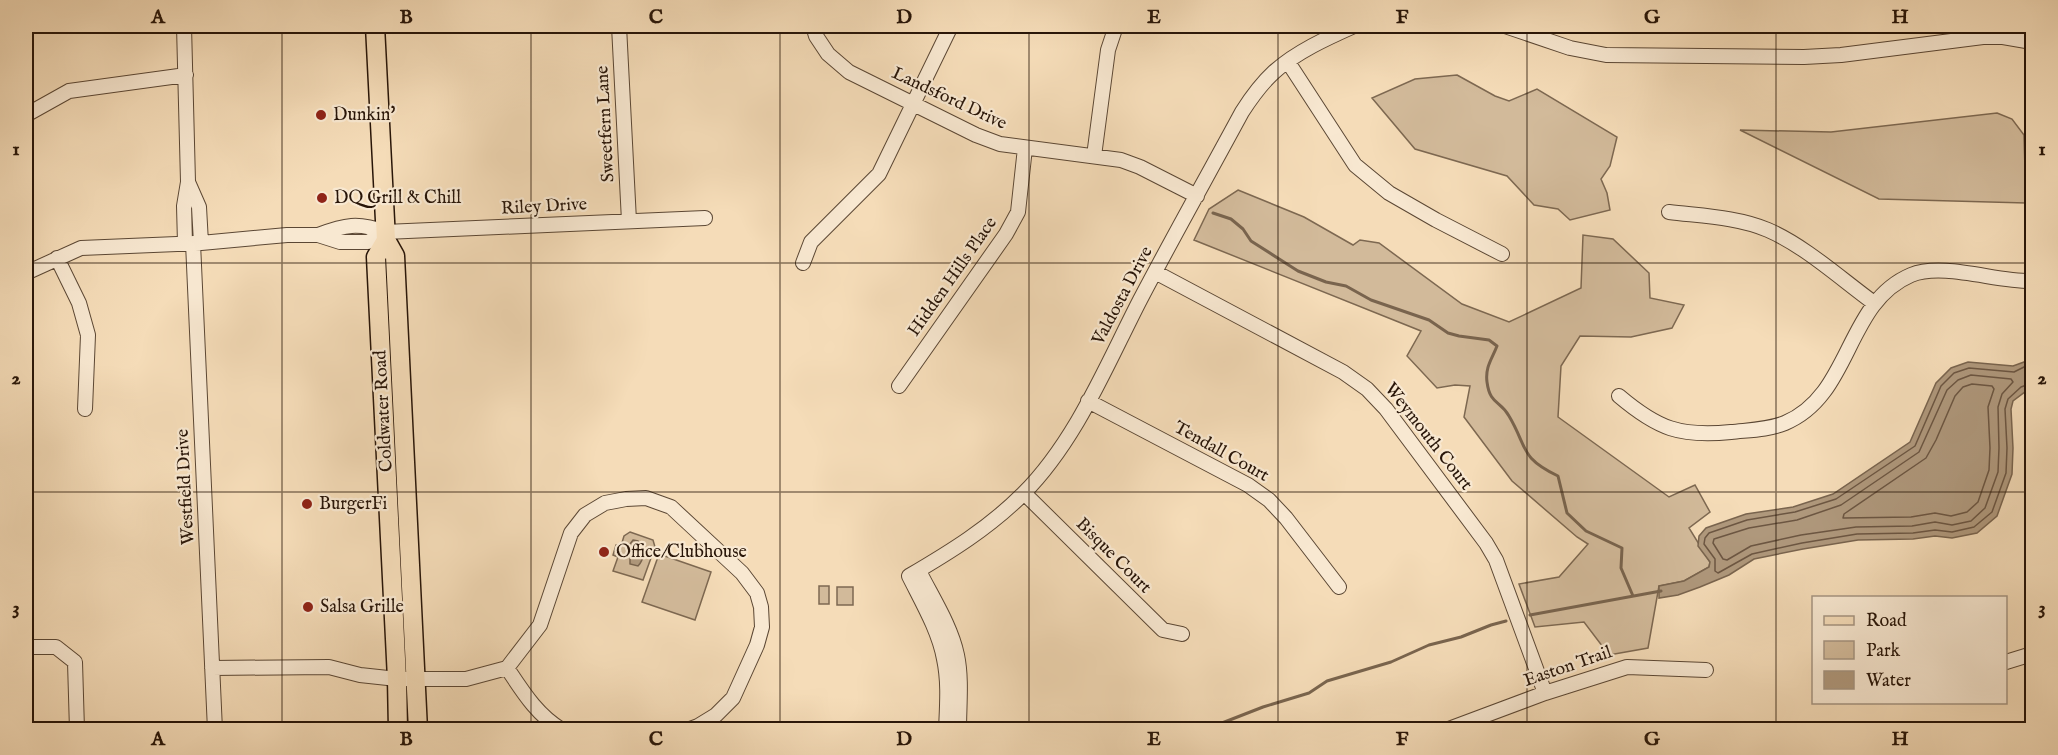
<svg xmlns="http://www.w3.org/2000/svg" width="2058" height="755" font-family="'IM FELL English',serif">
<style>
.green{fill:#d2ba9a;stroke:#7d6851;stroke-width:1.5}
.water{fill:#af987c;stroke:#79644e;stroke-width:1.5}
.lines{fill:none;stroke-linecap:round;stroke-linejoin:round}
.shore{stroke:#6c5642;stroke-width:1.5}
.stream{stroke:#79644e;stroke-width:3}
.minor-casing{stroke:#5b4734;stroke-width:16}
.major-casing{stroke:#281508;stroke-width:21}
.minor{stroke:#f8e8d1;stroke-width:14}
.major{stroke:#f5dcb8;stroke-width:18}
.grid{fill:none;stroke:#281508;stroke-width:1.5;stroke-opacity:0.55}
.poi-dot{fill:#8f2418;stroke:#f8e8d1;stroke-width:2}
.labels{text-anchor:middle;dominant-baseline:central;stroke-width:4.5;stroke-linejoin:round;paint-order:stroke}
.street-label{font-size:18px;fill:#281508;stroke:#f8e8d1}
.poi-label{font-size:18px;fill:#281508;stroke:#f8e8d1;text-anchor:start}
.neatline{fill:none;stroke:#281508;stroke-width:2}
.grid-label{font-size:20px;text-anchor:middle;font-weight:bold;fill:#281508}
</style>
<rect width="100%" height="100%" fill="#f5dcb8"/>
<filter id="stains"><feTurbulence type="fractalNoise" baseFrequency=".00333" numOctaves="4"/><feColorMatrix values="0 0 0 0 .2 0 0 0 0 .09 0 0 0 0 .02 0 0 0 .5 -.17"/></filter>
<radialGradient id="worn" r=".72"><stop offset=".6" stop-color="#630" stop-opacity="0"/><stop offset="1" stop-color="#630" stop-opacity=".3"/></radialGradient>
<path class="green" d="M1457,75L1495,96L1509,101L1537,89L1617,137L1610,166L1601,179L1607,193L1610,210L1570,220L1558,209L1534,205L1507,176L1415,149L1372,98L1415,79Z
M1997,113L2012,119L2024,135L2026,203L1879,199L1740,130L1831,132Z
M1238,190L1304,217L1353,245L1360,240L1379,243L1462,304L1509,322L1581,288L1583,235L1613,239L1649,273L1650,298L1684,305L1672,328L1631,337L1580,336L1561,366L1558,417L1669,497L1695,485L1710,512L1689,528L1710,562L1709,567L1684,581L1659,586L1648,648L1609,655L1584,622L1535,627L1519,584L1559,577L1588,544L1577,537L1512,481L1464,417L1470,386L1455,385L1437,388L1407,356L1421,331L1194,240L1209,209Z
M630,532L653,540L655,547L643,580L613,571L618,557L613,555L616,545L621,546L624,536Z
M659,554L711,572L695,620L642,602Z
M819,586H829V604H819Z
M837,587H853V605H837Z"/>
<path class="water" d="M2032,355V388L2025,392L2013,401L2011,409L2013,448L2012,474L1997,516L1977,533L1952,538L1935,536L1913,539L1858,540L1803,549L1754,559L1729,575L1700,587L1678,595L1659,598V586L1684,581L1709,567L1710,562L1698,546L1699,536L1706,528L1746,514L1793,507L1833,494L1910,442L1936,383L1951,368L1968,362L2013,366L2024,362Z
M633,540L638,541C644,548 645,559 638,566L630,564V544Z"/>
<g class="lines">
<path class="shore" d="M2032,363L2014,372L1969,368L1954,373L1941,386L1915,446L1836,499L1795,512L1747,520L1709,533L1705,538L1704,544L1715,559V571L1718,573L1752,554L1802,543L1857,534L1913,533L1935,530L1952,532L1974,527L1992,512L2006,473L2007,448L2005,409L2008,399L2021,387L2032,383
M1971,375L2011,379L2013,382L2002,394L1998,407L1999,448L1998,472L1985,508L1971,521L1952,525L1935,522L1912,526L1856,527L1801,535L1751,546L1727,560L1723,559L1713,543L1714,539L1749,528L1797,520L1841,505L1919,452L1947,390L1958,380Z
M1972,384L1992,386L1994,389L1988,407L1990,448L1989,470L1978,502L1967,512L1951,516L1935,513L1911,517L1843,518L1844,514L1926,458L1936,440L1955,396L1963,387Z"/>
<path class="stream" d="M1213,213L1231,219L1243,229L1251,241L1298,271L1326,282L1346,286L1371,300L1429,320L1448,333L1459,336L1489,340L1497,346C1492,359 1485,367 1487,382C1490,405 1500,400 1509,416C1528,448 1519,457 1558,476L1567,513L1586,531L1622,548L1621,568L1633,596
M1530,615L1661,591
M1204,730L1263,707L1309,693L1327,681L1391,662L1429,645L1461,637L1491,625L1506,621"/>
<defs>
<path id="minor" d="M184,26L188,182L184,206L185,243
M619,26L629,221
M813,26L816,36L828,54L849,72L976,135L1000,144L1121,160L1140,167L1197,196
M1505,26L1570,48L1606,55L1804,57L1841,55L1983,37H2003L2032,42
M1288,62L1355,165L1389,193L1436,220L1502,254
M26,115L69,91L186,75
M1094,156L1108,50L1116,26
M188,182L199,207L201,243
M1669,212C1701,216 1738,217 1768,230C1805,246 1841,279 1874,303
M318,235C345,225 358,222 385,232L705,218
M193,243L215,730
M57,258L79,303L88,335L85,409
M803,263L811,242L879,174L951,26
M1155,272L1343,372L1367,389L1386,409L1486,543L1496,560L1545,693
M26,273L81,248L201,243L287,235H318L340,242H368L385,232
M899,386L1006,234L1018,212L1025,148
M1619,396C1658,429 1680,437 1731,432C1749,430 1768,430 1785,423C1852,395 1845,303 1911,275C1943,262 1997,282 2032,281
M1088,401L1248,485L1269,500L1286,518L1339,587
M1024,493L1163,630L1182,634
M919,571C932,597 951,626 957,655C962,679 959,705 959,730
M26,647H56L75,662L77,730
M2006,662L2032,654
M212,668L329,667L360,675L397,679H466L507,668L540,625L571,533L585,515L605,503L626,499L646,498L671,507L742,573L757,593L761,607L762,627L757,645L733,698L716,715L698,726L687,730
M507,668C523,692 537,715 562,730
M946,730C947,706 949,682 944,659C939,631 922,602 909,576C950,552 989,528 1023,494C1076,441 1106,366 1140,300C1173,237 1208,175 1242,112C1251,98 1261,84 1274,72C1296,52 1327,38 1354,26
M1446,730L1545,693L1627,667L1706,670"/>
<path id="major" d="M375,26L386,240L395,256L418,730
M386,240L376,257L397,679L398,730"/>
</defs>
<use href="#minor" class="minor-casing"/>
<use href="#major" class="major-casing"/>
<use href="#minor" class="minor"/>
<use href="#major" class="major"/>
</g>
<path class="grid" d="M282,26V730M531,26V730M780,26V730M1029,26V730M1278,26V730M1527,26V730M1776,26V730M26,263H2032M26,492H2032"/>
<g class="poi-dot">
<circle cx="321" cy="115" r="6"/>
<circle cx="322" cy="198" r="6"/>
<circle cx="307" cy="504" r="6"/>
<circle cx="604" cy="552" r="6"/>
<circle cx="308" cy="607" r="6"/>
</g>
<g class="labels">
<g class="street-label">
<text transform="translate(949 99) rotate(25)">Landsford Drive</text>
<text transform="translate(606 124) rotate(-93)">Sweetfern Lane</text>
<text transform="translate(544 207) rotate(-3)">Riley Drive</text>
<text transform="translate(953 277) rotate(-55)">Hidden Hills Place</text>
<text transform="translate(1123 296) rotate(-62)">Valdosta Drive</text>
<text transform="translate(384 411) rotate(-93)">Coldwater Road</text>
<text transform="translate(1428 437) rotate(52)">Weymouth Court</text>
<text transform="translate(1221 452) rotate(29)">Tendall Court</text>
<text transform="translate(186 487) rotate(-93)">Westfield Drive</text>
<text transform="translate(1113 556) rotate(45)">Bisque Court</text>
<text transform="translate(1568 667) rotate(-19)">Easton Trail</text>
</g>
<g class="poi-label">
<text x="333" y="115">Dunkin'</text>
<text x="334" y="198">DQ Grill &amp; Chill</text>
<text x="319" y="504">BurgerFi</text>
<text x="616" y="552">Office/Clubhouse</text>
<text x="320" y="607">Salsa Grille</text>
</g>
</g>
<rect width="2058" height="755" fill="none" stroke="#f5dcb8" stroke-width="66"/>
<rect x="1812" y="596" width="195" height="108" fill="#f8e8d1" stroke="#a59481" stroke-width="1.5"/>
<rect x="1824" y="616" width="30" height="9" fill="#f5dcb8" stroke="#a59481" stroke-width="1.5"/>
<text x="1866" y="626" font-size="18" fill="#281508">Road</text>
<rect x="1824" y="641" width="30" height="18" fill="#d2ba9a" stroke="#a59481" stroke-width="1.5"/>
<text x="1866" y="656" font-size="18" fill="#281508">Park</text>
<rect x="1824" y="671" width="30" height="18" fill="#af987c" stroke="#a59481" stroke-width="1.5"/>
<text x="1866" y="686" font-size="18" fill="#281508">Water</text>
<rect x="33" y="33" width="1992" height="689" class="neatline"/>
<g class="grid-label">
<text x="158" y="23">A</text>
<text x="406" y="23">B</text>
<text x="656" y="23">C</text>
<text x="904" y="23">D</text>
<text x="1154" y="23">E</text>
<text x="1402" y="23">F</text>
<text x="1652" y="23">G</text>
<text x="1900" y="23">H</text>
<text x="16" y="155">1</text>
<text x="2042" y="155">1</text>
<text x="16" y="384">2</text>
<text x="2042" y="384">2</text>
<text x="16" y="614">3</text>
<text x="2042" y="614">3</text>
<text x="158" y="745">A</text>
<text x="406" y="745">B</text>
<text x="656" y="745">C</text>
<text x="904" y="745">D</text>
<text x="1154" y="745">E</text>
<text x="1402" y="745">F</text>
<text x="1652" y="745">G</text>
<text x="1900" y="745">H</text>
</g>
<rect width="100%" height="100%" filter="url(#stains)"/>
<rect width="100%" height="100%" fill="url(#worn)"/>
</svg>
